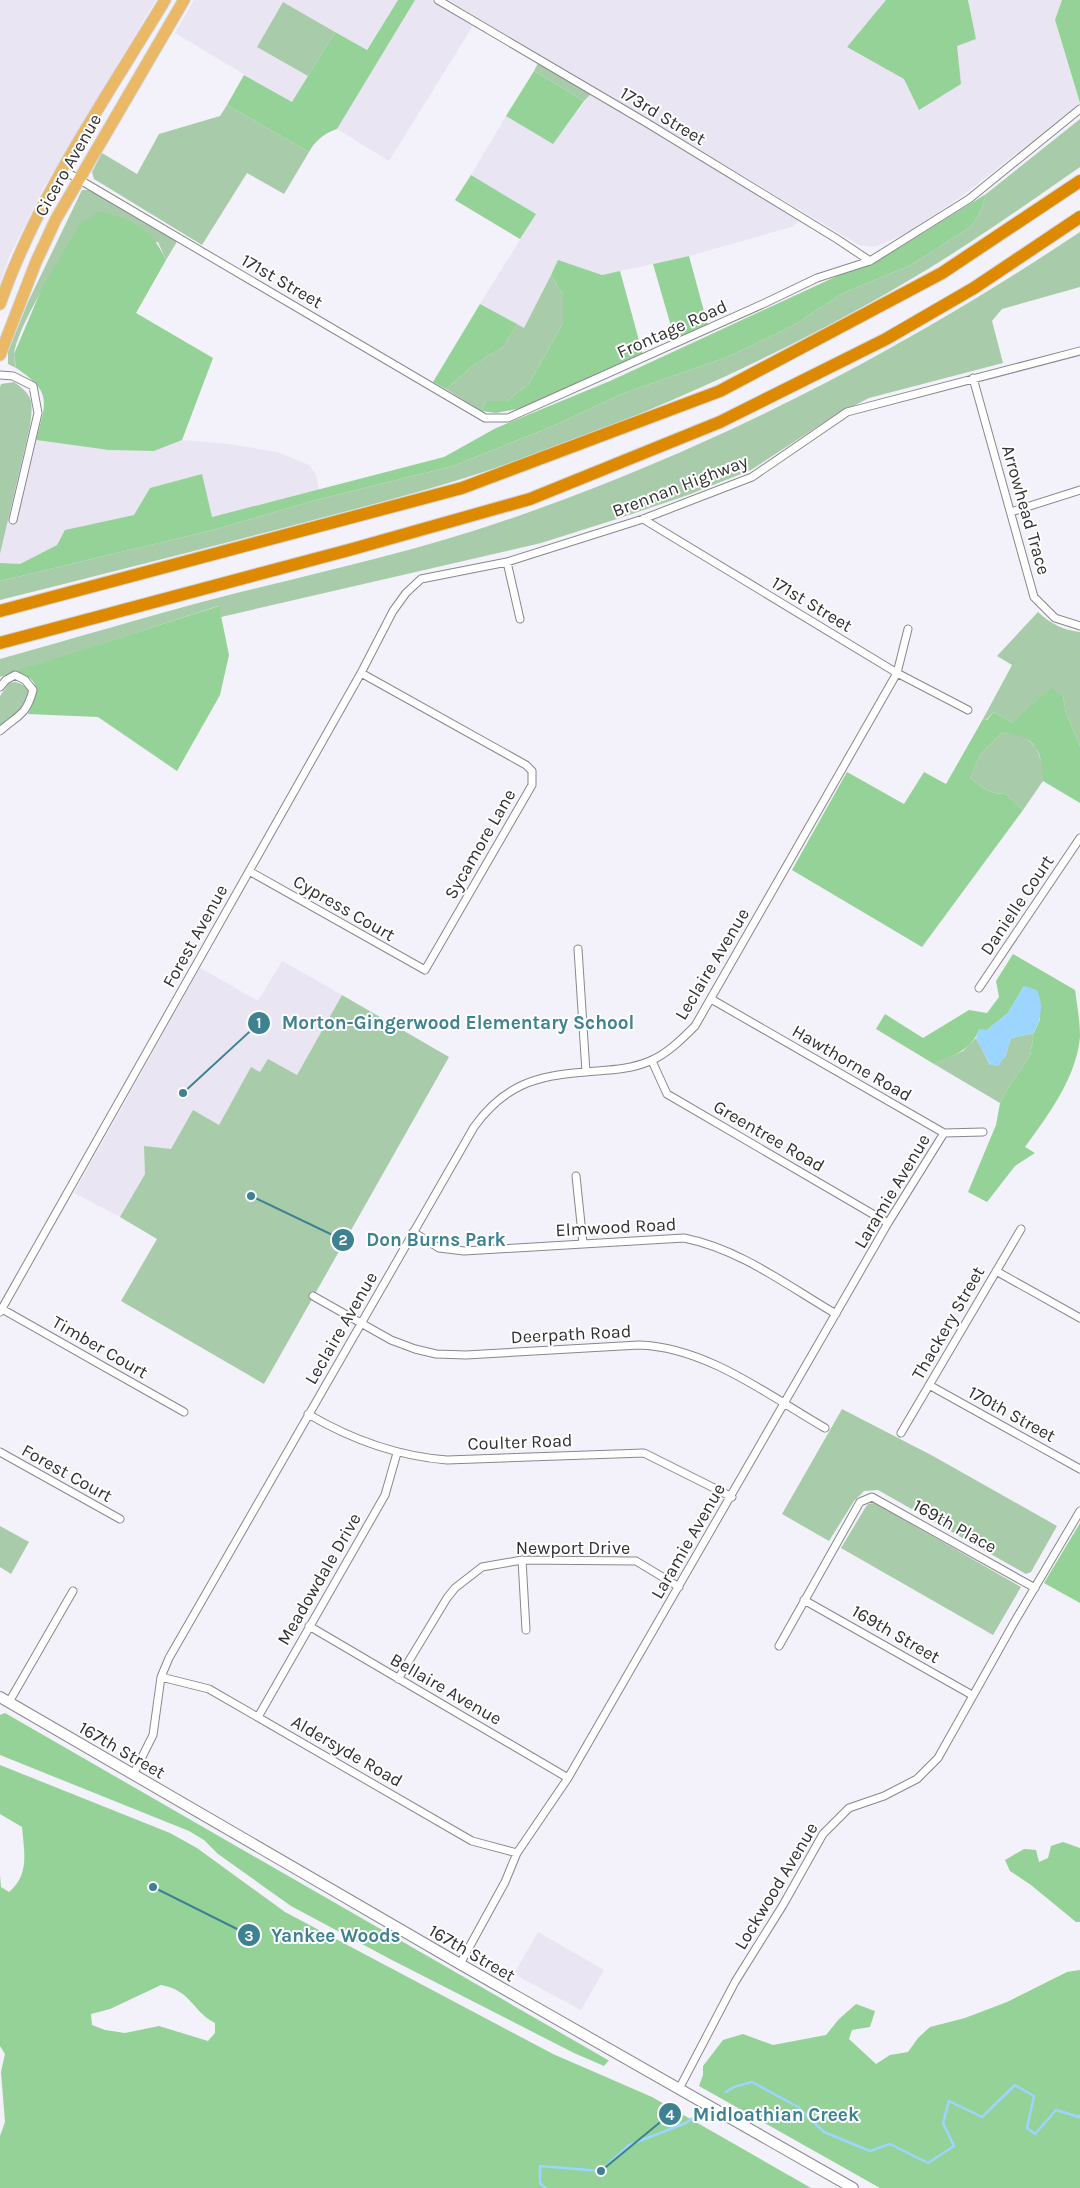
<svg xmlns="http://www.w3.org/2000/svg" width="1080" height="2188" font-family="Karla,sans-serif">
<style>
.built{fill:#e9e5f3}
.green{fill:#a8cca9}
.forest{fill:#94d297;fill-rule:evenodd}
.water{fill:#9cd5ff}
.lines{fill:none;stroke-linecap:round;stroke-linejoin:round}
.stream{stroke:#9cd5ff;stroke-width:2.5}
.minor-casing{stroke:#89878e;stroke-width:9}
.secondary-casing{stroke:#89878e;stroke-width:12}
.primary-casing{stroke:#d1d1d2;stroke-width:13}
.motorway-casing{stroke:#d1d1d2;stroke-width:14}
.minor{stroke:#fff;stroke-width:7}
.secondary{stroke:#fff;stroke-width:10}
.primary{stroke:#ebb966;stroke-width:11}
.motorway{stroke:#dd8a00;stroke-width:12}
.labels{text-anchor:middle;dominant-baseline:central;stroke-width:4;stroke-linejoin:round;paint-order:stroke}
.street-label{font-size:18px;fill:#302f32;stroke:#fff}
.leader{fill:none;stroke:#3e8291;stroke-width:2}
.callout-dot{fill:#3e8291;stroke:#fff;stroke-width:2}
.mark-label{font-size:15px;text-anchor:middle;font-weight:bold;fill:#fff}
.callout-label{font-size:19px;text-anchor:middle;font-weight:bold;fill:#3e8291;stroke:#fff;stroke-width:4;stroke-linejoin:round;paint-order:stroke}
</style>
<rect width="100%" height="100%" fill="#f3f1f9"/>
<path class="built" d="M0,0H156L44,187L9,257L0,283Z
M194,0H398L366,50L283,2L257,47L308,76L292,103L175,33Z
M415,0H431L474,24L389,161L337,129Z
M448,0H886L847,47L905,79L957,45L976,39L968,0H1062L1055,21L1080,104L959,198L909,232L875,247L859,245Z
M591,94L799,219L795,226L689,256L602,275L558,261L524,329L480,304L536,214L471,175L506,116L553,143Z
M27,439L109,450L154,451L182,440L229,444L277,452L309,465L316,475L319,490L212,517L134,515L65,530L57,545L20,564L0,563V554Z
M282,961L342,995L297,1075L268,1060L261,1073L219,1125L171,1149L145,1174L120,1217L74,1193L200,968L258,1001Z
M538,1932L604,1970L581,2010L514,1974Z"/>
<path class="green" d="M283,2L335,32L308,76L257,47Z
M538,63L591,94L584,101L534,71Z
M227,105L309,152L284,194L247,173L202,245L94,179L92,172L102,153L137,174L159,134L220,116Z
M1080,119V167C1030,202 980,237 928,269C794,350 649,415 501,466C432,490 361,507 291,526C194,551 97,576 0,600V581L213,530L316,500L453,466L553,426L624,393L730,356L794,325L843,293L911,265L972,226L982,208L986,194Z
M82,190H92L178,240L166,260L158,242L61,259C46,282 19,327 14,353C14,358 15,364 16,368L8,364V352L28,302Z
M1080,232V287L1002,309L992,321L1003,363L869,398L832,417L751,470L688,495L617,519L541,543L221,617L218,606L0,677V659C73,639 147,616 221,597C321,572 423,550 521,515C722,444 903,350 1080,232Z
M551,275L563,295V323L529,384L507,401H486L481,411L446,389L475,364L503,347L517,324L524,328Z
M14,382C34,396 33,402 30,426L0,554V387L1,384Z
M1038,612C1051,624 1063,630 1080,632V746L1066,713L1063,696L1012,723L994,712L986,720L983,719L1012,665L997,656Z
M15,682C49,691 12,717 0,726V696L9,683Z
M1002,733L1022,735L1036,747L1043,766V781L1023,810L1006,794C990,794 982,788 970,778L980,755Z
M342,995L449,1057L264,1384L121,1301L157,1239L120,1217L145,1174L144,1146L171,1149L193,1110L219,1125L251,1067L260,1072L268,1059L297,1075Z
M1034,1033L1030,1056L1005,1093L1000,1103L934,1064L963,1051L976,1038L990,1065L1005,1057L1011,1038Z
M842,1409L933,1456L1057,1526L1031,1572L1026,1574L878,1490L864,1491L854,1501L829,1541L782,1514Z
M875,1503L1021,1587L993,1635L841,1548L865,1508L868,1504Z
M0,1526L29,1542L11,1574L0,1567Z"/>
<path class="forest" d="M398,0H415L337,129C324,133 315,141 309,152L227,105L244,75L292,102L335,32L367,50Z
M886,0H968L976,39L957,46L961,84L919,110L904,79L847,47Z
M1062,0H1080V103L1055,20Z
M534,71L584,101L553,144L506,116Z
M471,175L536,214L520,239L455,200Z
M986,194L982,208L972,226L911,265L843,293L794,325L730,356L624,393L553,426L453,466L316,500L213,530L0,581V563L20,564L57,545L65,530L134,515L150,488L202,474L212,517L444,457L496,428L610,381L902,246Z
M100,211C134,222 150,226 166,260L136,313L213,358L182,440L154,451L109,450L36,440C46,403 53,392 16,368L14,354L42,288L80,224Z
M689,256L708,326L675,340L653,264Z
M558,260L602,275L620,271L643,355L517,409L496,413L481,411L486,401H507L529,384L563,323V295L551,275Z
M480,304L517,324L503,347L475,364L446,389L433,382Z
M219,606L229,655L220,695L177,771L98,717L28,714C40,692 41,674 10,673Z
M1051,688L1063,696L1066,713L1080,746V803L1043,781C1042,749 1036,736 1002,733L980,755L970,778C982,788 990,794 1006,794L1023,810L922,947L792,870L847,772L904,804L924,772L946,784L983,719L987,720L994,712L1012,723Z
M1013,954L1075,990C1077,1005 1080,1021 1080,1037C1076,1078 1049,1114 1025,1147L1035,1153L1015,1166L987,1202L968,1192L996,1125L1000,1103L1005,1093L1030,1056L1034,1033L1040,1019L1024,986L1008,1013L987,1030H979C971,1050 953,1056 934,1064L876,1029L885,1014L923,1038L969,1010L987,1013L999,997L996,981Z
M1080,1523V1603L1044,1583Z
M5,1713L608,2060H609L604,2066L574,2053L390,1959L291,1906L218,1854L204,1840L189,1831L0,1755V1715Z
M0,1765L170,1833L197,1848L285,1912L553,2054L652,2097L811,2188H0V2136L5,2122L1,2072L5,2054L0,2046V1875L1,1887L9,1892C30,1875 24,1851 22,1827L0,1814ZM161,1985C192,1991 191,2010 215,2023V2033L208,2041L159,2026L125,2033L105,2030L92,2025L91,2014L110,2009Z
M1063,1842L1080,1848V1922H1076L1031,1885L1010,1871L1005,1860L1024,1849L1036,1850L1039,1862L1048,1858L1051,1846Z
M1080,1970V2188H880L699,2086L703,2075V2066L723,2040L743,2034L773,2045L826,2035L839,2019L856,2004L875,2011L870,2027L852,2030L849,2039L876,2064L890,2055L908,2052L918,2038L930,2027L965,2018L1007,2002L1067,1972Z"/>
<path class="water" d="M1024,986L1037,990C1044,1006 1041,1018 1034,1033L1011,1038L1005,1057L998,1066L990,1065L976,1038L979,1029L987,1030L1008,1013Z"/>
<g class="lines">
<path class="stream" d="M726,2092L734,2087L752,2082L798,2107L824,2132L870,2151L890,2144L928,2163L954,2146L943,2123L949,2101L982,2117L1015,2085L1034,2096L1027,2128L1035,2134L1056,2110L1079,2117L1080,2115
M546,2188L540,2183V2166L601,2171L629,2145L686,2123L693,2118"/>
<defs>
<path id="minor" d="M438,0L647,123L837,239L870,261
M63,170L485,418H508L765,303L817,278L870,261L969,199L1080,109
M0,375L13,376L33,386L38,413L13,520
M973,378L1034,597L1055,618L1080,626
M1011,512L1080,490
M643,519L897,673L968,710
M507,562L520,619
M0,687L6,680L15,675L25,680L33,690C26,716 19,714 0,731
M249,871L425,970L532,785V771L526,765L361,673
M578,949L586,1072
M979,988L1080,838
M711,999L944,1133L983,1132
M652,1061L667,1094L888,1223
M576,1176L583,1243
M413,1232L439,1248L464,1251L684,1238C740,1249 788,1286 836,1314
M996,1271L1080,1318
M313,1296L391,1340L415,1349L436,1354L466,1355L639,1345C706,1347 768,1395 825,1428
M2,1309L184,1412
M0,1312L361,673L393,611L406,593L421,579L507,562L643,519L752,477L847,412L1080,351
M929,1385L1080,1469
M308,1414C352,1440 396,1456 447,1460L644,1453L732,1497
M901,1433L1021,1229
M0,1452L120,1519
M522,1560L526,1630
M804,1600L972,1695
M309,1626L568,1778
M779,1646L860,1502L872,1497L1035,1588
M161,1677L209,1689L472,1841L517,1853
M398,1679L447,1598L455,1588L482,1567L522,1560L636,1561L679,1587
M9,1702L73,1591
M258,1717L385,1495L397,1453
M133,1775L153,1735L161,1677L169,1658L474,1127C504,1085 537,1075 586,1072C608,1070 629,1070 650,1061C667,1054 682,1039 695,1026L897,673L908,629
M460,1964L505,1882L517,1853L568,1778L888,1223L944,1133
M679,2089L735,1982L783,1905L823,1834L849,1808L884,1796L917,1779L938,1758L1015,1621L1080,1511"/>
<path id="secondary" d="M0,1697L460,1964L853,2188"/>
<path id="primary" d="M0,304C38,195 106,98 165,0
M0,355L36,262L56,219L184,0"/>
<path id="motorway" d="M0,611L462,488L720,391L942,273L1080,181
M0,643L349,550L530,499L720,422L886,339L974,288L1080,217"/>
</defs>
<use href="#minor" class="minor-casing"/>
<use href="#secondary" class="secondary-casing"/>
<use href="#primary" class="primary-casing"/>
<use href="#motorway" class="motorway-casing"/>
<use href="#minor" class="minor"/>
<use href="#secondary" class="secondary"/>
<use href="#primary" class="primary"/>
<use href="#motorway" class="motorway"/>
</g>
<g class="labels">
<g class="street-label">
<text transform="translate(663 116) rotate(31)">173rd Street</text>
<text transform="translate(68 165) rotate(-60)">Cicero Avenue</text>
<text transform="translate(282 281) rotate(30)">171st Street</text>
<text transform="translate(672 329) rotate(-24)">Frontage Road</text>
<text transform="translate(680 486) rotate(-21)">Brennan Highway</text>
<text transform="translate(1026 510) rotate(74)">Arrowhead Trace</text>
<text transform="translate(812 604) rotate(31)">171st Street</text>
<text transform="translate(480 844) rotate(-60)">Sycamore Lane</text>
<text transform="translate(1017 905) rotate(-56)">Danielle Court</text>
<text transform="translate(344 908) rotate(30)">Cypress Court</text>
<text transform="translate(195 936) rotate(-61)">Forest Avenue</text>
<text transform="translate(712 964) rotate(-59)">Leclaire Avenue</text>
<text transform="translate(852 1063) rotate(30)">Hawthorne Road</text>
<text transform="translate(769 1136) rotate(30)">Greentree Road</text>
<text transform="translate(892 1191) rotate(-59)">Laramie Avenue</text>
<text transform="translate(616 1227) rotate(-3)">Elmwood Road</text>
<text transform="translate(948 1323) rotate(-60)">Thackery Street</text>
<text transform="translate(341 1328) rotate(-60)">Leclaire Avenue</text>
<text transform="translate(571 1334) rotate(-3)">Deerpath Road</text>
<text transform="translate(100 1347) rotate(30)">Timber Court</text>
<text transform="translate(1012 1414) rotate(29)">170th Street</text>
<text transform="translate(520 1442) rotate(-2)">Coulter Road</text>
<text transform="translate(67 1473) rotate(29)">Forest Court</text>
<text transform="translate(955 1526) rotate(29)">169th Place</text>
<text transform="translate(688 1541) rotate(-60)">Laramie Avenue</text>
<text x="573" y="1548">Newport Drive</text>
<text transform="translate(319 1579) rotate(-60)">Meadowdale Drive</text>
<text transform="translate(896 1634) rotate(30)">169th Street</text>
<text transform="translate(446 1689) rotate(30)">Bellaire Avenue</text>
<text transform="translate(122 1750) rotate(30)">167th Street</text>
<text transform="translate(347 1751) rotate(30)">Aldersyde Road</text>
<text transform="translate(776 1886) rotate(-59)">Lockwood Avenue</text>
<text transform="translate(472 1953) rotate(30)">167th Street</text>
</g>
</g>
<path class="leader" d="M183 1093L259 1023M251 1196L343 1240M153 1887L249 1935M601 2171L670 2114"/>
<g class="callout-dot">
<circle cx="183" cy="1093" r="5"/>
<circle cx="251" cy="1196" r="5"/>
<circle cx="153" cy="1887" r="5"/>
<circle cx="601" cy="2171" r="5"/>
<circle cx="259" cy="1023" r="12"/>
<circle cx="343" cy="1240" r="12"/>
<circle cx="249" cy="1935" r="12"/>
<circle cx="670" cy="2114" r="12"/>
</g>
<g class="mark-label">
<text x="259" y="1028">1</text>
<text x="343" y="1245">2</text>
<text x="249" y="1941">3</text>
<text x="670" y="2120">4</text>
</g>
<g class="callout-label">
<text x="458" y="1029">Morton-Gingerwood Elementary School</text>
<text x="436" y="1246">Don Burns Park</text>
<text x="336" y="1942">Yankee Woods</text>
<text x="776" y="2121">Midloathian Creek</text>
</g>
</svg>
